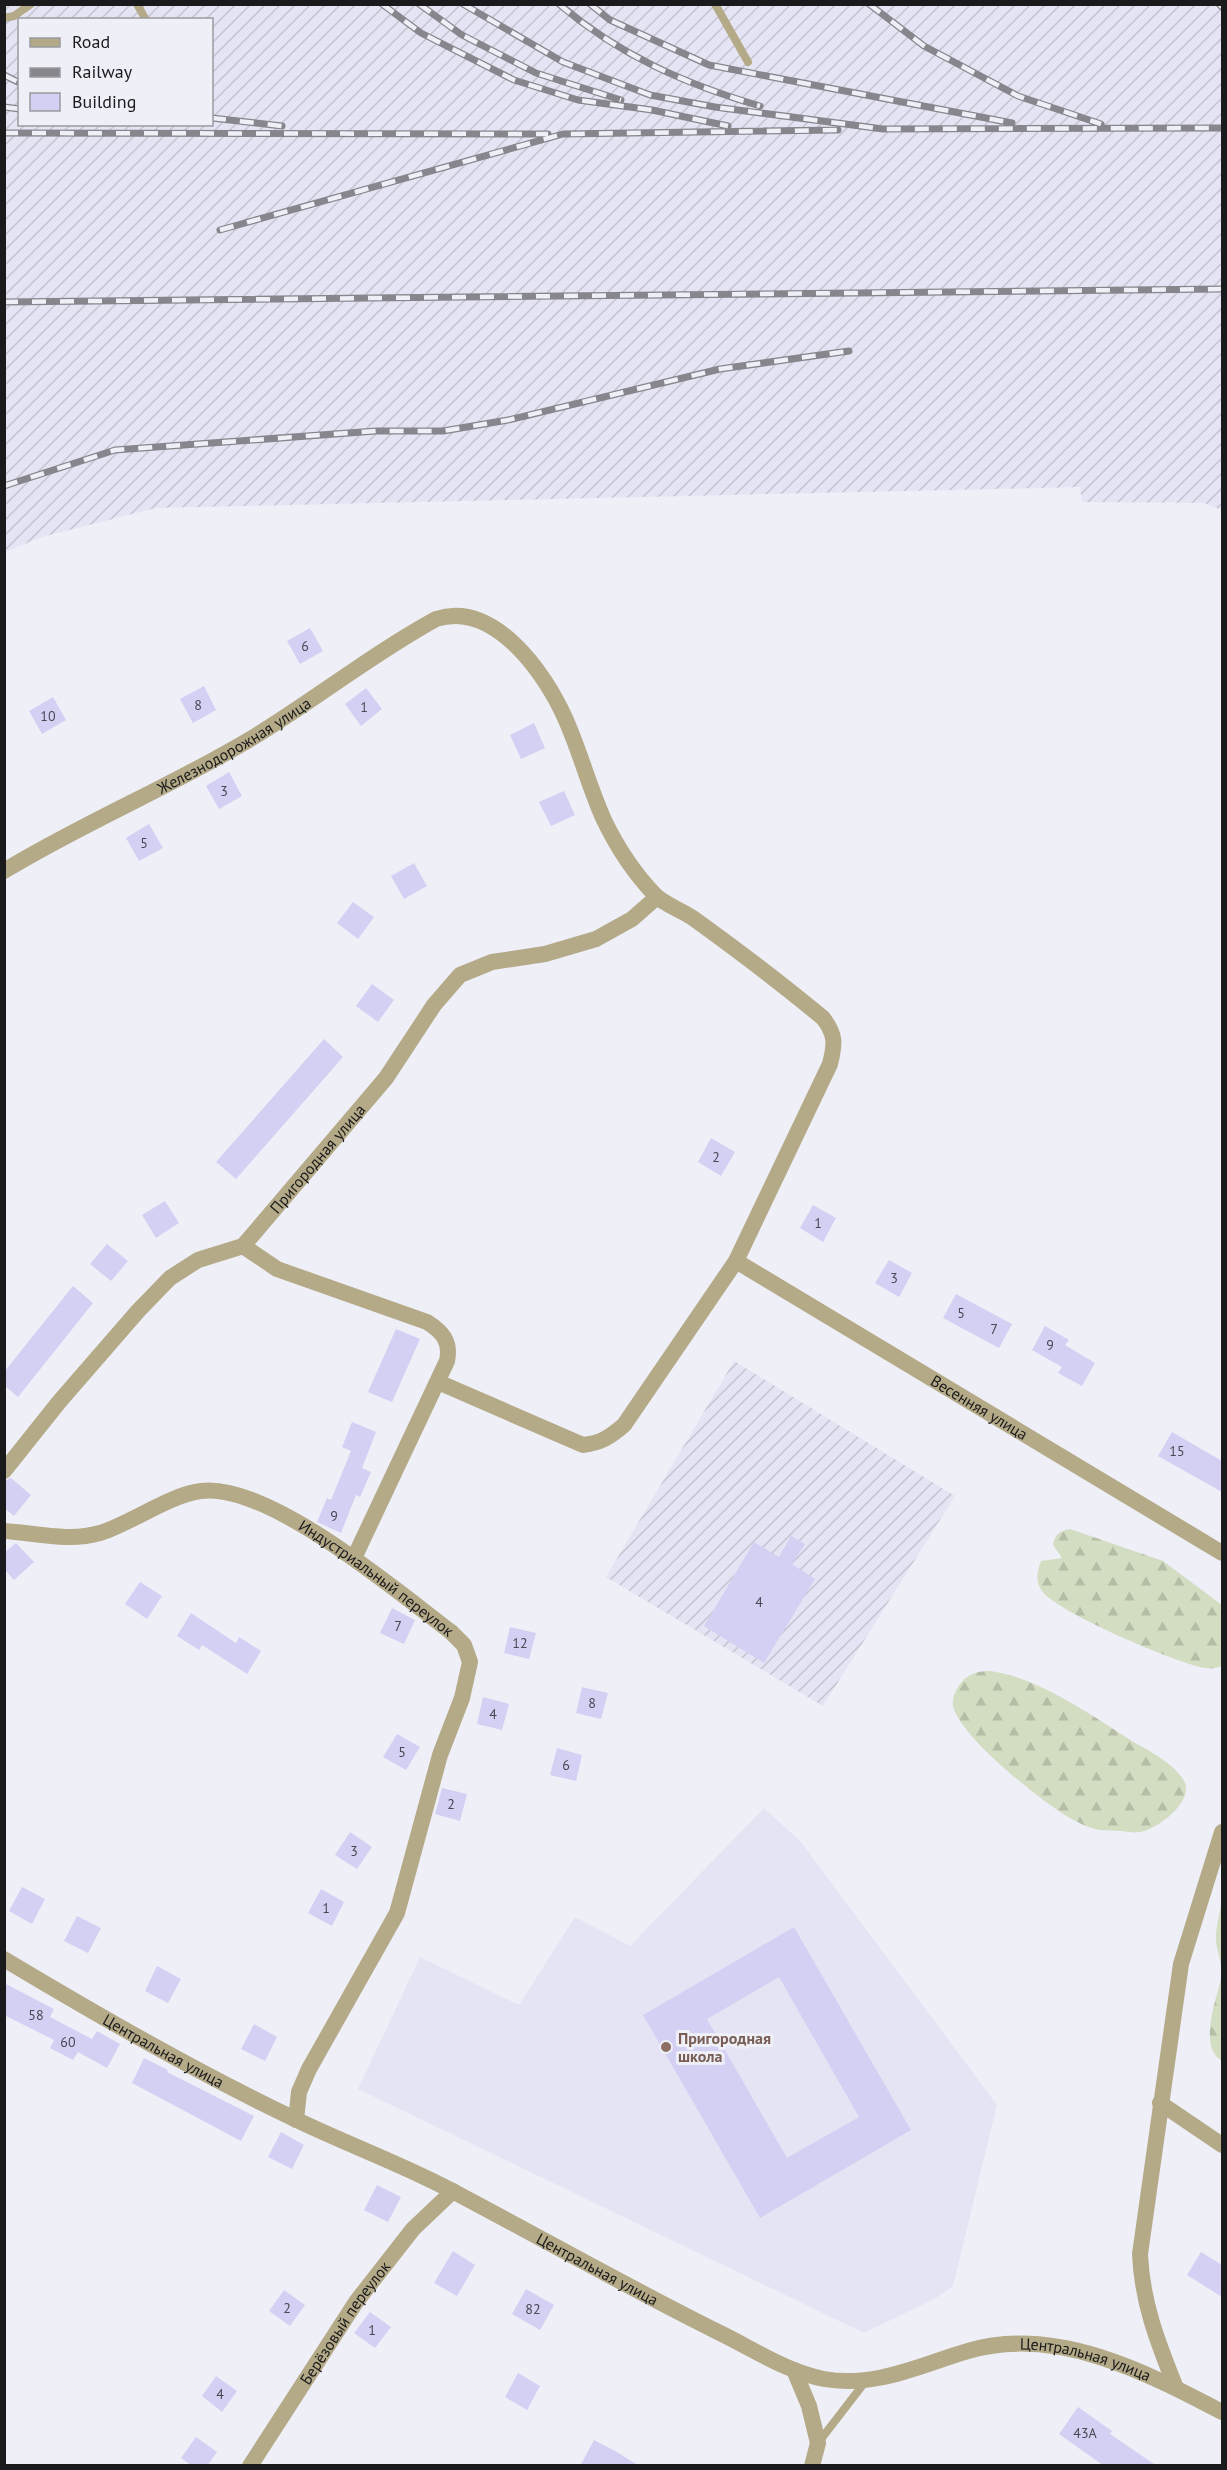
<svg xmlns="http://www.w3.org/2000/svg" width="1227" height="2470" font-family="'PT Sans',sans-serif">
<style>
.built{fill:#e5e4f4}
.industrial{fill:url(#industrial-furrows);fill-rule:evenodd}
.forest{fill:url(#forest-firs)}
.building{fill:#d3d0f3;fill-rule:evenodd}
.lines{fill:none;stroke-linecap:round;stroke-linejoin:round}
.service{stroke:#b4aa87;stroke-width:8}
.minor{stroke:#b4aa87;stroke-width:16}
.rail-casing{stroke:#86868c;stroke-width:7}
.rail{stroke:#efeff8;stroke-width:4.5;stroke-dasharray:14;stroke-linecap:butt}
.education-dot{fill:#8d6e63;stroke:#efeff8;stroke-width:2}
.labels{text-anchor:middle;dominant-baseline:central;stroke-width:6;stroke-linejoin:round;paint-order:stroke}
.number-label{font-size:14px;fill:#484852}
.street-label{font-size:16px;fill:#1a1a1d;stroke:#efeff8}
.education-label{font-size:16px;font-weight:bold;fill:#785e54;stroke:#efeff8;text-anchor:start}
</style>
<defs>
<pattern id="industrial-furrows" width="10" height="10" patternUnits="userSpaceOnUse" patternTransform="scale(1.5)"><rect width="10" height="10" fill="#e5e4f4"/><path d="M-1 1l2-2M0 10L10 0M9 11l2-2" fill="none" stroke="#c4c3d1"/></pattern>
<pattern id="forest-firs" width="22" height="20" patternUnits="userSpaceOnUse" patternTransform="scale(1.5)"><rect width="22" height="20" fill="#d3ddc2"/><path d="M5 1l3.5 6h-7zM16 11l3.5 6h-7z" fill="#b5bda6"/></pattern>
</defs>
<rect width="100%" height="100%" fill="#efeff8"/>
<path class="built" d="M764,1808L801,1842L997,2105L953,2286L936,2298L864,2333L358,2089L420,1957L519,2005L575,1917L630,1946Z"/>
<path class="industrial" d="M5,5H1222V510L1204,503L1082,502L1080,487L156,508L42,537L5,552ZM20,20H212V124H20Z
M734,1361L955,1496L823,1706L606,1577Z"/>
<path class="forest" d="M1070,1529L1163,1561L1222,1605V1666C1215,1669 1208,1669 1200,1667C1171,1660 1058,1613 1042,1591C1035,1581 1037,1572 1041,1561L1062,1558L1053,1545C1055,1535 1059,1531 1070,1529Z
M991,1671C1039,1678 1091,1715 1132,1741C1149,1751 1172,1762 1183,1779C1197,1800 1158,1829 1140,1832C1134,1833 1128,1832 1122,1831C1096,1830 1094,1831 1070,1818C1043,1803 959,1736 953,1706C952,1700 954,1694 957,1689C965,1675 975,1671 991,1671Z
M1222,1897V2061C1198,2048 1216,2000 1221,1979C1224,1966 1216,1951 1216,1938C1216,1925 1221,1910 1222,1897Z"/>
<path class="building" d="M310,628L323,651L300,664L287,641Z
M204,686L216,710L193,723L180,699Z
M366,688L382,709L361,726L345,704Z
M53,697L66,720L42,734L29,711Z
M534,723L545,748L521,759L510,735Z
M229,772L242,796L219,809L206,786Z
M564,791L575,815L551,826L539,802Z
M149,824L163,848L139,861L126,838Z
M414,863L427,886L404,899L391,876Z
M353,902L374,917L358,939L337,923Z
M372,984L394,1000L378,1022L356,1006Z
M324,1039L343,1057L236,1179L216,1162Z
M711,1138L735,1152L721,1176L698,1162Z
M165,1201L179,1223L156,1238L142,1215Z
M813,1205L836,1218L823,1242L800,1228Z
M107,1244L128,1261L111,1281L90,1264Z
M889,1260L912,1273L899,1297L875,1283Z
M73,1286L93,1303L18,1397L4,1385V1372Z
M956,1294L1012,1324L999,1348L943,1318Z
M1045,1326L1069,1340L1065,1345L1095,1363L1082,1386L1058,1373L1062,1367L1032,1350Z
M396,1329L420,1339L392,1402L368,1392Z
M352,1422L376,1432L362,1468L371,1472L360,1497L356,1495L341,1533L317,1522L327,1498L331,1500L351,1451L342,1447Z
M1172,1432L1222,1461V1492L1158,1456Z
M11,1478L31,1495L14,1516L4,1508V1481Z
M791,1536L805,1544L792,1564L815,1579L764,1663L704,1626L754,1542L779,1557Z
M16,1543L34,1562L14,1580L4,1569V1553Z
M140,1582L162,1596L147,1619L125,1604Z
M392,1608L415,1620L404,1644L380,1633Z
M191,1613L236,1643L239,1637L261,1651L247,1674L202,1645L199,1650L177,1636Z
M510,1627L536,1633L529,1659L504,1653Z
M582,1687L608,1693L601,1719L576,1713Z
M483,1697L509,1704L502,1730L477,1724Z
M397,1734L420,1747L406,1770L383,1757Z
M557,1748L582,1755L576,1781L550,1775Z
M442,1788L467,1794L460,1821L435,1814Z
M350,1832L372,1847L357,1869L335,1855Z
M22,1887L45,1899L32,1924L9,1911Z
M321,1889L344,1902L332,1926L308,1913Z
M77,1916L101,1928L88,1953L64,1941Z
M794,1927L911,2130L760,2218L643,2015ZM779,1977L859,2117L787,2158L707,2019Z
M157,1966L181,1979L168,2003L145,1991Z
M4,1983L54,2009L50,2017L92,2039L97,2031L120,2044L107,2068L78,2052L73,2060L50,2048L54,2040L4,2015Z
M254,2024L277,2037L265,2061L241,2049Z
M144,2058L168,2070L167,2072L254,2116L241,2141L132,2083Z
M281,2132L304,2145L292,2169L268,2157Z
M377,2185L401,2197L388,2222L364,2210Z
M453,2251L475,2265L457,2296L434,2283Z
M1201,2252L1222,2265V2297L1187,2275Z
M526,2289L554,2305L540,2330L512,2314Z
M284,2290L305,2305L290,2326L269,2311Z
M370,2312L391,2327L375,2348L354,2333Z
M518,2373L540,2386L527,2410L505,2397Z
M216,2376L237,2391L222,2412L202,2396Z
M1078,2407L1112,2431L1110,2434L1157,2466H1104L1059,2434Z
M196,2437L217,2452L207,2466H192L181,2458Z
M594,2440L617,2452L639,2466H580Z"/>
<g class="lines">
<path class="service" d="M137,4L146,20
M715,4L748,62
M4,18L14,16L31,4
M818,2443L865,2382"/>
<g class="minor">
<path id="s1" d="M4,871C86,821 175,785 257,735C317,698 374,653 436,619C494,600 545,673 565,718C580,751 589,787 604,820C617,847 634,873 655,895C666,906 685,911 697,921C740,952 782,984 823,1018C836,1035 835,1044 830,1064L736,1261L624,1425C610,1437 601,1443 583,1445L438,1382"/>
<path d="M243,1246L277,1269L427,1322C443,1332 451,1342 447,1361L354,1558"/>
<path id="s2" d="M736,1261L1222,1553"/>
<path id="s3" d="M4,1471L59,1402L138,1311L170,1278L198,1260L243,1246L386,1078L434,1005L460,975L492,962L545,954L596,939L632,919L657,897"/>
<path id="s4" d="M4,1531C36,1533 69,1542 100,1533C132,1523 169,1495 201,1491C268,1482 398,1592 451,1632L464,1645L470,1662L462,1698L440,1755L397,1913L309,2069L299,2092L296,2120"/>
<path id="s5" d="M4,1959C101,2017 198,2073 299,2121C351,2146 407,2166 458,2194C545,2240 631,2289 720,2333C753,2349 787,2372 824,2379C876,2388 920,2365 968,2351C1055,2325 1146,2372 1222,2412"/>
<path d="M1160,2103L1222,2145"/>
<path d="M794,2370L809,2406L818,2443L812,2466"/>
<path d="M1176,2388C1158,2343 1142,2303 1140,2254L1181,1964L1222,1832"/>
<path id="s6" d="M250,2466L356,2302L413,2229L453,2191"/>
</g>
<defs>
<path id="rail" d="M382,4L421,33L514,80L578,100L652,110L728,126
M419,4L462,35L536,73L621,100
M463,4L563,62L650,95L715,107L883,129L1222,128
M559,4C619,55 685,84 760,106
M590,4L610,20L709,65L1012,123
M869,4L924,46L1018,96L1101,124
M1219,4L1222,7
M4,75L20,83
M4,107L20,109
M212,118L282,126
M4,133L548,134
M220,230L563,134L838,130
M4,302L1222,289
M4,486L115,450L376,431H443L508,420L720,369L849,351"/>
</defs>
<use href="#rail" class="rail-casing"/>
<use href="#rail" class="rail"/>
</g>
<circle class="education-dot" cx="666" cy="2047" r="6"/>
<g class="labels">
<g class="number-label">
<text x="305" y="646">6</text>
<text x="198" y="705">8</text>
<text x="364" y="707">1</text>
<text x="48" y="716">10</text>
<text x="224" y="791">3</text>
<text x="144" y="843">5</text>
<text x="716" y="1157">2</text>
<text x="818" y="1223">1</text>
<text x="894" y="1278">3</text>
<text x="961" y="1313">5</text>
<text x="994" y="1329">7</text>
<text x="1050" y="1345">9</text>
<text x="1177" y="1451">15</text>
<text x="334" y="1516">9</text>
<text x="759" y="1602">4</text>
<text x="398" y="1626">7</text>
<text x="520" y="1643">12</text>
<text x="592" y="1703">8</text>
<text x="493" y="1714">4</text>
<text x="402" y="1752">5</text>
<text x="566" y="1765">6</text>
<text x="451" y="1804">2</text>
<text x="354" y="1851">3</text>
<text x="326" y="1908">1</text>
<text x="36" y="2015">58</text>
<text x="68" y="2042">60</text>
<text x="287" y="2308">2</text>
<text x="533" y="2309">82</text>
<text x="372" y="2330">1</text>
<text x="220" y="2394">4</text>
<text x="1085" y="2433">43А</text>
</g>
<g class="street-label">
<text stroke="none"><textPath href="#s1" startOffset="262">Железнодорожная улица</textPath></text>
<text stroke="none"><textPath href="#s3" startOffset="450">Пригородная улица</textPath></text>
<text stroke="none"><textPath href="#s2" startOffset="284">Весенняя улица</textPath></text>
<text stroke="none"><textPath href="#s4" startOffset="406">Индустриальный переулок</textPath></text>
<text stroke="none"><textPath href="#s5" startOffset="184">Центральная улица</textPath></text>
<text stroke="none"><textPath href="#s5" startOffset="670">Центральная улица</textPath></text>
<text stroke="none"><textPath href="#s6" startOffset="172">Берёзовый переулок</textPath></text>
<text stroke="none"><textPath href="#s5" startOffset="1191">Центральная улица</textPath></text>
</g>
<g class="education-label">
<text x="678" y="2038">Пригородная<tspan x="678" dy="18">школа</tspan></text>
</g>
</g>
<rect width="1227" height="2470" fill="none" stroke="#1a1a1d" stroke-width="12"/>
<rect x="18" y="18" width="195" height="108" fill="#efeff8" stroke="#9a9aa0" stroke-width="1.5"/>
<rect x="30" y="38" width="30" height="9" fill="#b4aa87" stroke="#9a9aa0" stroke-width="1.5"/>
<text x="72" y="48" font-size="18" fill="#1a1a1d">Road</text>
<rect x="30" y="68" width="30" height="9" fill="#86868c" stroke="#9a9aa0" stroke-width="1.5"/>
<text x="72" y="78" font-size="18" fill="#1a1a1d">Railway</text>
<rect x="30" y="93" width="30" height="18" fill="#d3d0f3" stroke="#9a9aa0" stroke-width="1.5"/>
<text x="72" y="108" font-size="18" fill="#1a1a1d">Building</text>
</svg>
